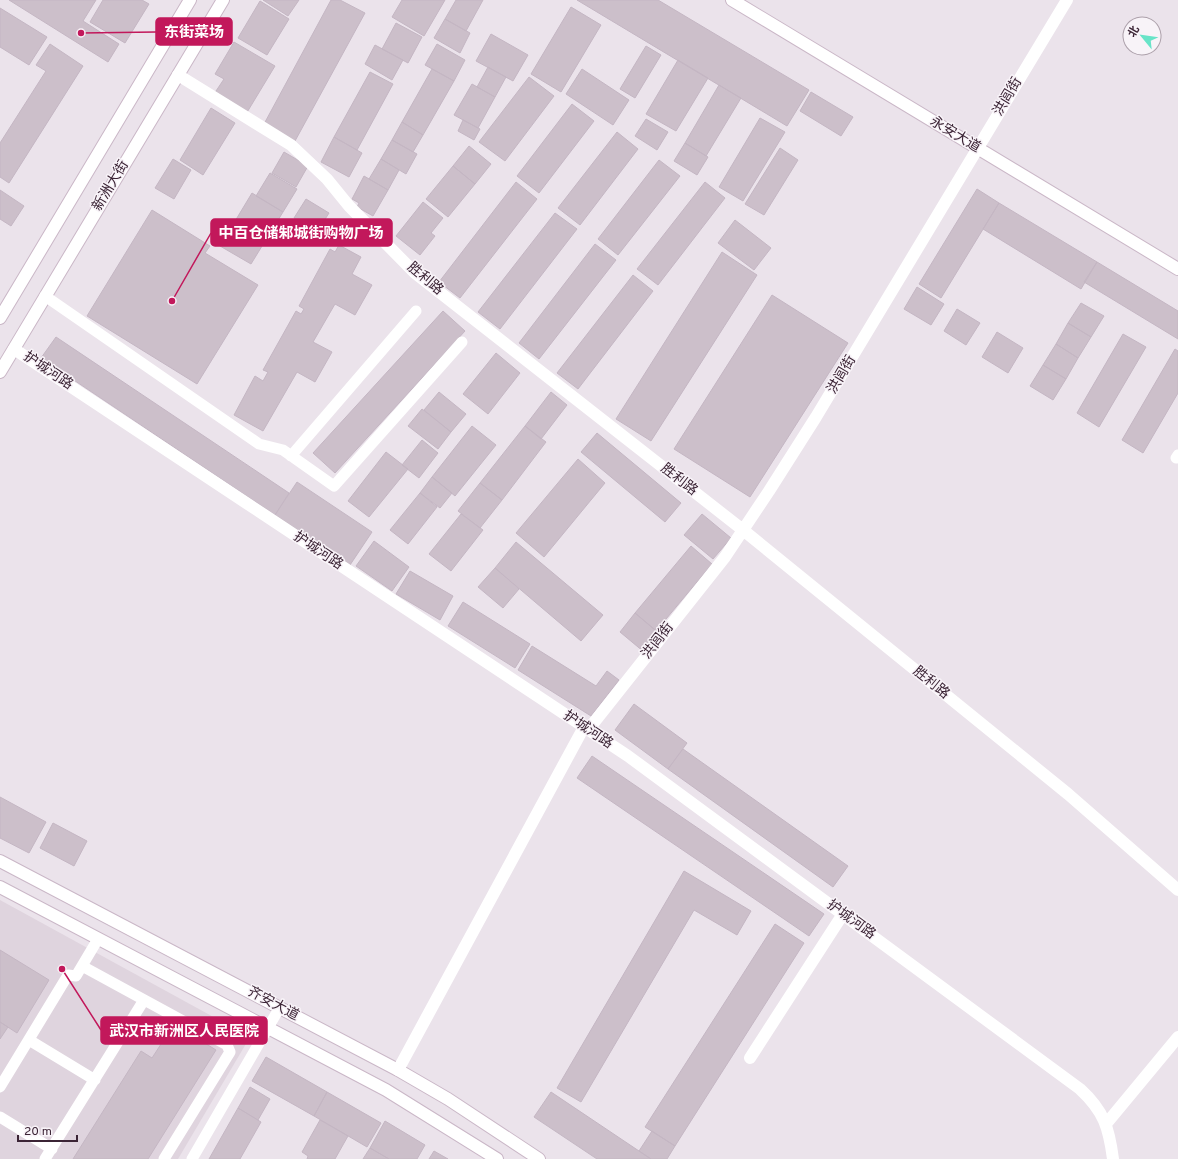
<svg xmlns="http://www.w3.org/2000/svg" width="1178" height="1159" font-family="Overpass,'Noto Sans SC',sans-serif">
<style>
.built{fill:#dfd4de}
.building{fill:#ccbfca;stroke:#c4b6c3}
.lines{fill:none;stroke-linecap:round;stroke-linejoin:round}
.secondary-casing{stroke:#cab7c7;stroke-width:14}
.lane{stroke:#fff;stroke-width:11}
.street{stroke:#fff;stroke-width:12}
.secondary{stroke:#fff;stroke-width:12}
.labels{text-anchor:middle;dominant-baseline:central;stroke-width:3;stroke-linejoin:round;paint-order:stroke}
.street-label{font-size:14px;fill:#3b2435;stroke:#f8f3f8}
.leader{fill:none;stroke:#c2185b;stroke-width:1.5}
.callout-dot{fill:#c2185b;stroke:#f8f3f8;stroke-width:1.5}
.callout{fill:#c2185b;stroke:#c2185b;stroke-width:1.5}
.callout-label{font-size:15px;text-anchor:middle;font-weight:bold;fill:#fff}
</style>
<rect width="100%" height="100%" fill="#ebe3eb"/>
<path class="built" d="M0,900L250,1037L178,1159H0Z"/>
<path class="building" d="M9,0H96L83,21L119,44L108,62Z
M103,0H142L149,4L125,43L90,22Z
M263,0H299L288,16Z
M331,0H340L365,13L295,141L264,124Z
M402,0H445L424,36L392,17Z
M456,0H483L466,31L445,19Z
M577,0H658L809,90L787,126Z
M260,1L289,19L267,55L238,38Z
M571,7L601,25L561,92L531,74Z
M0,8L47,37L29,65L0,47Z
M445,19L470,33L460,53L434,38Z
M396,23L422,37L408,63L382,49Z
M491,34L528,55L513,81L476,61Z
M234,42L275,66L246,114L214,94L224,79L215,74Z
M50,44L83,66L9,183L0,177V143L46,71L36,65Z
M437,44L465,60L454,81L425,65Z
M375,45L403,60L392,80L365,64Z
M646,46L661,55L635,98L620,89Z
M678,60L708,78L676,131L646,114Z
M488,67L506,77L495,97L477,87Z
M432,69L454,81L423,135L402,122Z
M582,69L629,100L613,125L566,94Z
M370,72L393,84L357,150L334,137Z
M529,77L554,96L505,161L479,142Z
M472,84L495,97L478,128L454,115Z
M719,85L741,98L706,156L685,143Z
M811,92L853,117L841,136L800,111Z
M572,104L594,121L539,193L517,176Z
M211,108L235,123L203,175L180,160Z
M760,118L785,132L743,201L719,187Z
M646,119L668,132L657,150L635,136Z
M463,120L480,129L474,140L458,131Z
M402,122L423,135L413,152L392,140Z
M617,132L638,149L580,225L558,208Z
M334,137L362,153L349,177L321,162Z
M392,140L417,154L406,174L381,159Z
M685,143L708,157L697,175L674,161Z
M469,146L491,164L475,184L453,166Z
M780,148L798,160L764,215L745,204Z
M284,152L308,166L296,187L272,173Z
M173,159L191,170L174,199L155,188Z
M381,159L399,170L388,190L369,179Z
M659,160L680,176L618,255L598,239Z
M453,166L475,184L448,217L426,199Z
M270,173L297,189L283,212L256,196Z
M364,176L388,190L373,216L357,207L359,203L352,199Z
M516,182L537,199L460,298L439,282Z
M705,182L725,198L658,285L637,269Z
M977,189L999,203L941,298L919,284Z
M0,190L24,206L11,226L0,219Z
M252,193L283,212L251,264L220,246Z
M306,199L329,213L317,232L294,218Z
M423,202L443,218L431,233L435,236L420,255L396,236Z
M999,203L1097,262L1081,289L983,229Z
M152,210L210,246L205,253L258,285L197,384L87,316Z
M555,213L577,229L500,329L478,312Z
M735,220L771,248L754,270L718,243Z
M595,244L616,260L539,359L519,343Z
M339,245L361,257L352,274L372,285L355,315L335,304L313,342L332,352L315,382L297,372L263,431L234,415L255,376L263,381L268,372L263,370L296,311L301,314L304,309L299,306L330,249L335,252Z
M722,252L757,275L651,441L616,419Z
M1097,262L1178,311V339L1084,282Z
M633,275L653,291L578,389L557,373Z
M917,287L944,304L931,325L904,309Z
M772,295L848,343L750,497L674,449Z
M1081,303L1104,316L1091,337L1068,323Z
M957,309L980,323L966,345L944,331Z
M443,311L465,331L335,473L313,453Z
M1068,323L1091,337L1078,358L1056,344Z
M997,332L1023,348L1008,373L982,357Z
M1123,334L1146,347L1099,427L1077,413Z
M56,337L289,493L275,515L41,358Z
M1056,344L1078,358L1066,379L1043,365Z
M1175,349L1178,351V393L1143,453L1122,440Z
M496,353L520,373L488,414L463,394Z
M1043,365L1066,379L1053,400L1030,386Z
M439,392L466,414L451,432L424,410Z
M551,392L567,405L541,439L525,426Z
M422,409L451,432L438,449L408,426Z
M472,426L496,445L455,496L432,477Z
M525,426L546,442L502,500L480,483Z
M597,433L681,503L665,522L581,452Z
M422,440L438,453L419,478L402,465Z
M386,452L408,469L369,517L348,501Z
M578,459L605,483L544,557L516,533Z
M432,477L452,493L440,508L420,493Z
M297,482L372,532L350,565L275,515Z
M480,483L502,500L480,528L458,511Z
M420,493L437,507L408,544L390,530Z
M461,514L483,530L451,571L429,554Z
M702,514L731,538L713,559L684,535Z
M374,541L409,567L392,591L356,566Z
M516,542L603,615L581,641L495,568Z
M691,546L712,564L656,631L635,613Z
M495,568L519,589L503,608L478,587Z
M410,571L453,596L440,620L396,594Z
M463,602L530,644L515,668L448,626Z
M635,613L659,633L644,652L620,632Z
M532,646L596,686L607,671L619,680L591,716L518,670Z
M634,704L687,743L668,769L615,730Z
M683,749L848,866L833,887L668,769Z
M592,756L824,914L809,936L577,778Z
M0,797L46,822L29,853L0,838Z
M53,823L87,841L74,866L40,848Z
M684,871L751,911L737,935L694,910L581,1102L557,1088Z
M775,924L804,943L675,1146L645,1127Z
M0,950L49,980L17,1033L0,1022Z
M0,1022L8,1027L0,1039Z
M174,1024L216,1050L148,1159H73L141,1051L152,1058Z
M266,1057L327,1092L314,1116L252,1081Z
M250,1087L270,1099L258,1120L238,1108Z
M327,1092L381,1123L367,1147L314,1116Z
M551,1092L639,1151L651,1159H597L534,1117Z
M238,1108L261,1122L240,1159H209Z
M320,1120L348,1136L335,1159H307L308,1156L302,1152Z
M385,1121L425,1145L417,1159H389L370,1148Z
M652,1131L675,1146L667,1159H651L639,1151Z
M370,1148L389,1159H363Z
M434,1151L448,1159H429Z"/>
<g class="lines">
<defs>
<path id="secondary" d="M732,0L1178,269
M0,318L190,0
M0,372L223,0
M0,861L398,1070L448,1099L539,1159
M0,887L386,1090L497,1159"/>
</defs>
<use href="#secondary" class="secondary-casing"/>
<path class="lane" d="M45,296L259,444L283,450L334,486L462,342
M291,456L416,311
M1176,458L1178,455
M82,966L227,1045L230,1052L164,1159
M29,1040L95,1080
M0,1087L68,975L76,976L98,939
M0,1117L52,1149
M45,1159L144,1000
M192,1159L280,1007"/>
<path class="street" d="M178,75L291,145L327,179L349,206L415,273L743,530L1068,794L1178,890
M14,349L628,756L1080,1089C1104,1111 1109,1128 1113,1159
M588,730L725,557L769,491L816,417L1067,0
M750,1058L843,914
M398,1070L584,727
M1106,1124L1178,1037"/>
<use href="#secondary" class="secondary"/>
</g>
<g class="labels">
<g class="street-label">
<text transform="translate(1008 97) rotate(-59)">洪闾街</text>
<text transform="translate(955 135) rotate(31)">永安大道</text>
<text transform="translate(111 186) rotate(-59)">新洲大街</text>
<text transform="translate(425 279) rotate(40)">胜利路</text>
<text transform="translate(48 371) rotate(34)">护城河路</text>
<text transform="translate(842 375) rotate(-59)">洪闾街</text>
<text transform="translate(679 480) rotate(38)">胜利路</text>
<text transform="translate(318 551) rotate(34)">护城河路</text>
<text transform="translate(658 641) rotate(-52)">洪闾街</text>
<text transform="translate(931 683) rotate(39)">胜利路</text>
<text transform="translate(588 730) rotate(34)">护城河路</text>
<text transform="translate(851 920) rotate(36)">护城河路</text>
<text transform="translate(273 1004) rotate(28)">齐安大道</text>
</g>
</g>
<path class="leader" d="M81 33L156 32M172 301L211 233M62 969L101 1030"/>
<g class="callout-dot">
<circle cx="81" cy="33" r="4"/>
<circle cx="172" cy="301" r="4"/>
<circle cx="62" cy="969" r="4"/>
</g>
<g class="callout">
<rect x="156" y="18" width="76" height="27" rx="4"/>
<rect x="211" y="219" width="181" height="27" rx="4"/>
<rect x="101" y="1017" width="166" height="27" rx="4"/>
</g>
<g class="callout-label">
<text x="194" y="37">东街菜场</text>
<text x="301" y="238">中百仓储邾城街购物广场</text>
<text x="184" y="1036">武汉市新洲区人民医院</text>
</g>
<g transform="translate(1142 36) rotate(299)"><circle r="19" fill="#f8f3f8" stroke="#aca0aa"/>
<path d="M0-3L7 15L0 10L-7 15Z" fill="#68e4c8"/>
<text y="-6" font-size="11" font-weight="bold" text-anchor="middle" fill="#3b2435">北</text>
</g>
<path d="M18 1135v6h59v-6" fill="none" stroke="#3b2435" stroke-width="2"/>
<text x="24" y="1135" font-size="12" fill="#3b2435" stroke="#f8f3f8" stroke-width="3" paint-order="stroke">20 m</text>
</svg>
